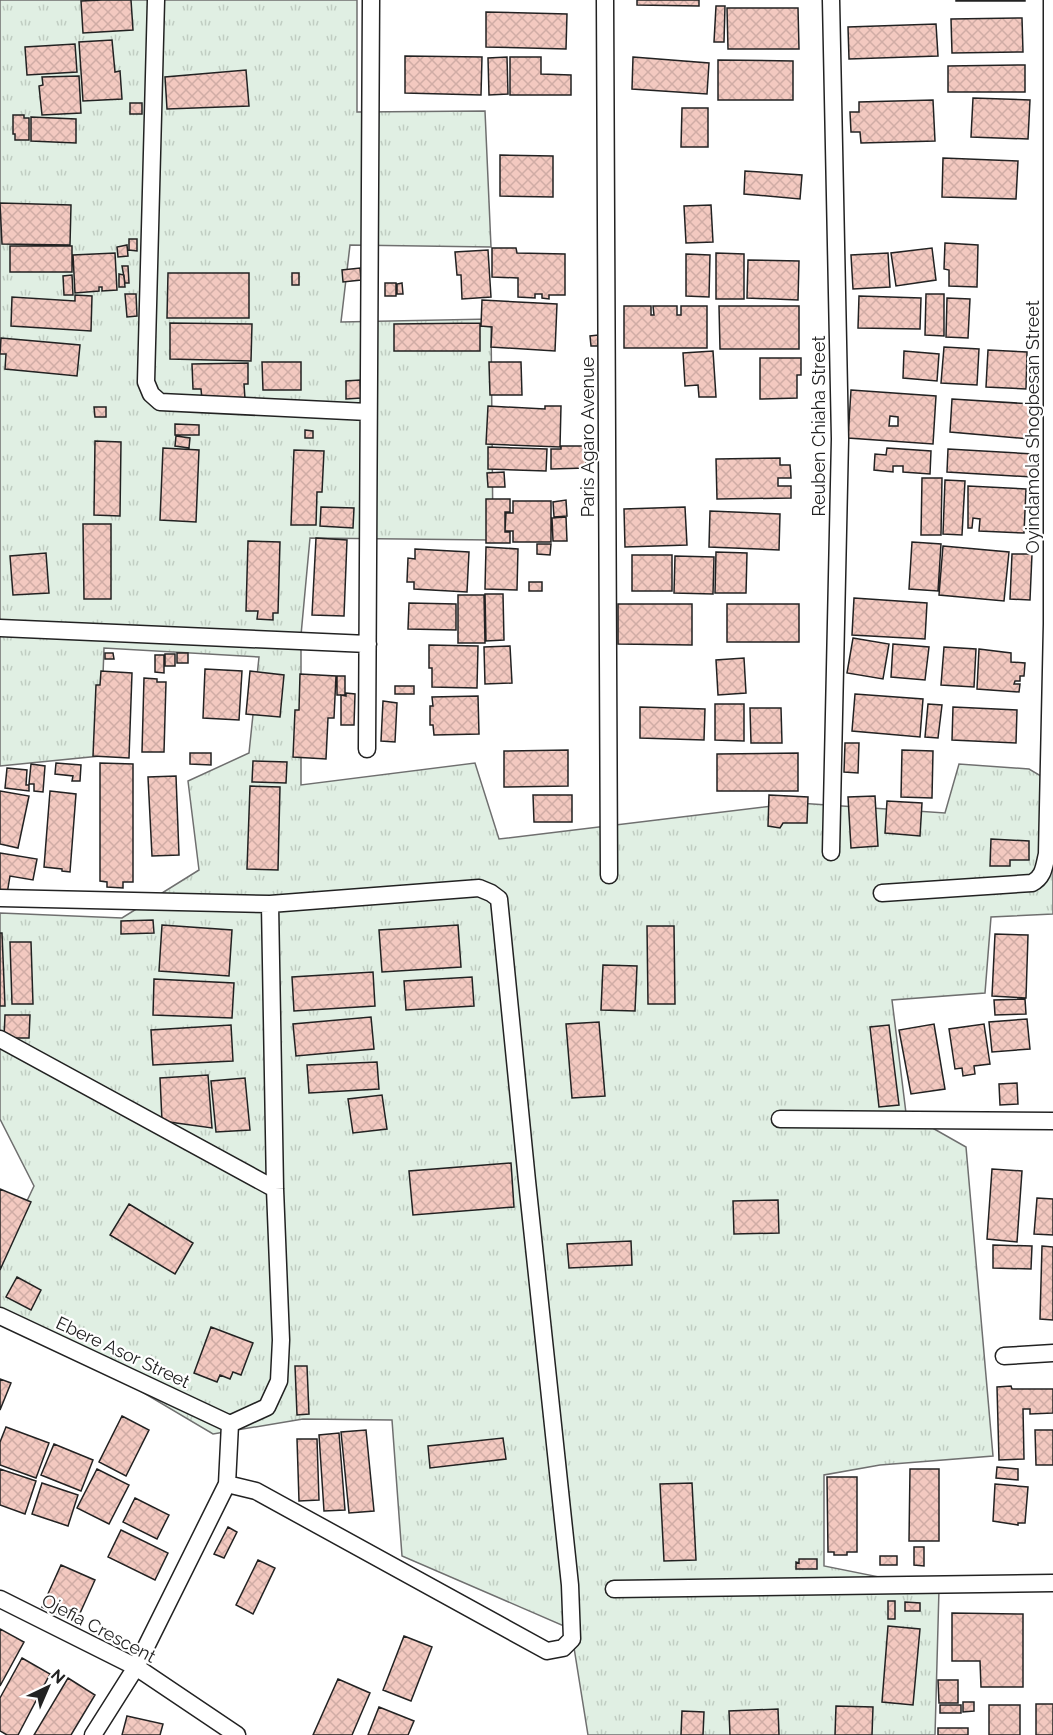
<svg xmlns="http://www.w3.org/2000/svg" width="1053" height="1735" font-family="Raleway,sans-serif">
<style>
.grass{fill:url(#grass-tufts);stroke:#6f6f6f;stroke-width:1.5}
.building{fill:url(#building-cross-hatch);stroke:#222;stroke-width:1.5;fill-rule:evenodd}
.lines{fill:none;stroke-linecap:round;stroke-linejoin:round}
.street-casing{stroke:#222;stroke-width:19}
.street{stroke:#fff;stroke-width:16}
.labels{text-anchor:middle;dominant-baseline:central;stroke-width:4.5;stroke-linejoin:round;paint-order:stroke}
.street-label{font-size:18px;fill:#222;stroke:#fff}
</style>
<defs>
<pattern id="grass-tufts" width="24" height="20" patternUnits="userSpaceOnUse" patternTransform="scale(1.5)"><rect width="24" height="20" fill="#e0efe3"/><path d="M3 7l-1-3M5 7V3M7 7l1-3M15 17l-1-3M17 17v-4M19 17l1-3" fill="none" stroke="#c0cdc2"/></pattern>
<pattern id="building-cross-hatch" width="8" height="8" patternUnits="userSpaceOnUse" patternTransform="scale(1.5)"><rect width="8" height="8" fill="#f3c9c0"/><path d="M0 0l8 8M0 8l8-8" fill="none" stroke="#d0aca5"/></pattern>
</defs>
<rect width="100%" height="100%" fill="#fff"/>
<path class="grass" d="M0,0H357V112L485,111L491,247L350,245L341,322L491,319L493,540L310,538L301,635V785L475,763L499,839L798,803L945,813L959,764L1029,769L1053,783V914L991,917L985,993L892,1000L906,1113L966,1147L993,1456L880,1465L824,1475V1566L939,1589L935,1735H588L571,1629L402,1556L392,1420L303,1419L213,1434L0,1308V1258L34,1186L0,1119V913L122,918L199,870L188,781L249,753L259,657L104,648L100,756L0,766Z"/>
<path class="building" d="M102,0H131L133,30L83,33L81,1Z
M637,0H699V6L637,5Z
M956,0H1025V1H956Z
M716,6H725L724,42H714Z
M727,8H798L799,49H728Z
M486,12L567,14L566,49L486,47Z
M1022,18L1023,52L952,53L951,19Z
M936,24L938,56L849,59L848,27Z
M112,40L115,72L120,71L122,99L83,101L79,42Z
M75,44L77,72L27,75L25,47Z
M405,56L482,57L481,95L405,93Z
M507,57L508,94L489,95L488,58Z
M510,57H541V74L571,75V95H510Z
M633,57L709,63L707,94L632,89Z
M718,60L793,61V100H718Z
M1025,65V92H948V66Z
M246,70L249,106L167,109L165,77Z
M79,76L81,113L42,115L39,86L43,85L42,77Z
M973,98L1030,100L1028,139L971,137Z
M933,100L935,141L861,143L860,132H851L850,112H859V102Z
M130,103H142V114H130Z
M682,108H708V147H681Z
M13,115H24V118H29V140H15V134H13Z
M31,117L76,119V143L31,141Z
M500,155L553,156V197L500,196Z
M943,158L1018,161L1016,199L942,197Z
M745,171L802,175L800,199L744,194Z
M0,203L71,205L70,245L2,244Z
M711,205L713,242L686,243L684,206Z
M129,239H137V251L129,250Z
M945,243L978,245L977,287L949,286V270L944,269Z
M127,245L128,256L118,257L117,247Z
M10,246H72V272H10Z
M492,248H516L517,253L565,254V295H549V299L542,298V294H535V298L518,297V278L492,277Z
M932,248L936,280L896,286L891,253Z
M488,250L491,297L462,299L461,275H457L455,252Z
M115,253L117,290L102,291V287H99V291L75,293L73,255Z
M716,253L744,254V299H716Z
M888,253L890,287L853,289L851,255Z
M686,254L710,255L709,297L686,296Z
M748,260L799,261L798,300L747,298Z
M122,266H128L129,283H125Z
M360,268L361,280L343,282L342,270Z
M168,273H249V318H167Z
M292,273H299V285H292Z
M119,274L124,275L125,287H119Z
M72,275L73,295H64L63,276Z
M385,283H396V296H385Z
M402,283L403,294H397V284Z
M125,294H136L137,316L127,317Z
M926,294H944V336L925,335Z
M75,295L92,296L91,331L11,326L12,297L75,301Z
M859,296L921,298L920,329L858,328Z
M947,298L970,299L968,338L946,337Z
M482,300L557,304L555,351L491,347L492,327L481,326Z
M624,306H651V315H654L653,306H677V315H681V306H707V348H624Z
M719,306H799V349H720Z
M170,323L252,324L251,361L170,359Z
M480,323V351H394V324Z
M598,335V346H591L590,336Z
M1,338L80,345L77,376L5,369L6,354H0Z
M944,347L979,349L977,385L941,383Z
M988,350L1027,352L1026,389L986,387Z
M713,351L716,397H699L698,385L685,386L683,353Z
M904,351L939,354L937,381L903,378Z
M760,358H801V375H797V398L760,399Z
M262,362H301V390H263Z
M489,362H521L522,395H490Z
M248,363V384H244L245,399L202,400L201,389H193L192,364Z
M360,380L361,398L346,399V381Z
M851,390L936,396L933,444L848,438ZM890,416L898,417V426H889Z
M952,399L1032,404L1030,439L950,432Z
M488,406L545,409V406H561L560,447L486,444Z
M94,407H106V417H95Z
M175,424L199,425V435H175Z
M305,430L313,431V438H305Z
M176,436L190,438L189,448L175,446Z
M95,441L121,442L120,516L94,515Z
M561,446H585L586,468L551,469V449H561Z
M488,447L547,449L546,471L488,469Z
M163,448L199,450L196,522L160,520Z
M887,448L931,451L930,474L903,472V466H893V472L874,470L875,454L886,455Z
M948,449L1033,454L1032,477L947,472Z
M294,450L324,451L322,492H317L316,525H291Z
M780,458V465H790L791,478H778V486H791V498L717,499L716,459Z
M504,472L505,487H488L487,473Z
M922,478H942L941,535H921Z
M945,480L965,481L962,535L943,534Z
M968,486L1026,489L1024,533L979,531L980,519L973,518L972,528H968Z
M486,499H510V512H505V532H510V543H486Z
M566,500L567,516L554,517L553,502Z
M513,501H551V542H513V531H505L506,513H513Z
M321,507L354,508L353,528L320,526Z
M685,507L687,545L625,547L624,509Z
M710,511L780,514L779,550L709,547Z
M566,517L567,541H553L552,518Z
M83,524H111V599H84Z
M316,538L347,540L344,616L312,615Z
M248,541L280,542L278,613H273V620L257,619L258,611H246Z
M912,542L941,544L938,591L909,589Z
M537,544H551L550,555L537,554Z
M943,546L1009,552L1004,601L939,595Z
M486,547L518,549L517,590L485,589Z
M415,549L469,552L467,592L414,589V582H407L408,558L415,559Z
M716,552L747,553L746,593H715Z
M46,553L49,593L13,595L10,556Z
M1012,554H1032L1030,600L1010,599Z
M632,555H672V591H632Z
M675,556L714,557L713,594L674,593Z
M529,582H542V591H529Z
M485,594H503L504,640L486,641Z
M458,595H484L485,643H458Z
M854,598L927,603L925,639L852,635Z
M409,603L456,604V630L408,629Z
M618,604H692V645L618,644Z
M727,604H799V642H727Z
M853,638L889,644L883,679L847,673Z
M893,644L929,647L925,680L891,677Z
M429,645L478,646L477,688L432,687V668H429Z
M510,646L512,683L485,684L484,647Z
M944,647L976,649L974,687L941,685Z
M979,649L1011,653V662L1025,663L1024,676H1020V681H1015L1014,684H1020L1019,692L977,689Z
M105,653H113L114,659H105Z
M177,653H188V663H177Z
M165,654H175V666H165Z
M155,655H164V673L155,672Z
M744,658L746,693L718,695L716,660Z
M205,669L242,671L239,720L203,718Z
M101,671L132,673L129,758L93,756L96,685H100Z
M250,671L284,675L280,717L246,714Z
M300,674L336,676L334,718H328L326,759L293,757L295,710H299Z
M337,676H345V695H337Z
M144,678L157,679V682H166L164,752H142Z
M395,686H414V694H395Z
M346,693L355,694L354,725H341V695L346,696Z
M855,694L923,699L920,737L852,731Z
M478,696L479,734L434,735L433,725H430V706H433L432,697Z
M383,701L397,703L395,742L381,741Z
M715,704H744V741L715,740Z
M928,704L942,705L938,738L925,737Z
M640,707L705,709L704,740L640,738Z
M953,707L1017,710L1016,743L952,740Z
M750,708H781L782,743H751Z
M845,743H859L858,773L844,772Z
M568,750V786L504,787V751Z
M902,750L933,751L932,798L901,797Z
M190,753H211V765L190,764Z
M798,753V791H717V754Z
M253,761L287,762L286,783L252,782Z
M56,763L81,765L80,781H72L73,776L55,774Z
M100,763L133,764V882H123V888L107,887V882L100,881Z
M31,764L45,766L43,792L34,791V784H29Z
M7,768L27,770L26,785H29V791L5,788Z
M176,776L179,855L152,856L148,777Z
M250,786L280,787L278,870L247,869Z
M0,791L29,796L18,848L0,844Z
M50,791L76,794L70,872L62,871V869L44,867Z
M533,795H572V822H534Z
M769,795L808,797L807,823H783L780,828L768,826Z
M875,796L878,846L851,848L848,797Z
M887,801L922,803L920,836L885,833Z
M991,839L1029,841V860H1010V866H990Z
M0,853L37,859L33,880L10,876L7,894L0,893Z
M153,920L154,933L121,934V921Z
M162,925L232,930L229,976L159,971Z
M458,925L461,967L382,972L379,930Z
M647,926H674L675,1004H648Z
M0,933H2L5,1006H0Z
M995,934L1028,935L1026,998L992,996Z
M10,942H31L33,1004H12Z
M603,965L637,966L635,1011L601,1010Z
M373,972L375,1006L294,1011L292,977Z
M472,977L474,1006L406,1010L404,981Z
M154,979L234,983L232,1018L153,1015Z
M1025,999L1026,1014L995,1015L994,1000Z
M5,1015H30L29,1038H4Z
M371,1017L374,1049L296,1056L293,1024Z
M1027,1019L1030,1049L992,1052L989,1022Z
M599,1022L605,1096L572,1098L566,1024Z
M934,1024L945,1089L911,1094L899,1030Z
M984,1024L990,1064L974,1066L975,1074L963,1076L962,1068L955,1069L949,1029Z
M231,1025L233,1061L153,1065L151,1030Z
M889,1025L899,1105L879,1107L870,1027Z
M377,1062L379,1089L309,1093L307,1065Z
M208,1075L212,1128L162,1121L160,1078Z
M245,1078L250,1130L216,1132L211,1081Z
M1017,1083L1018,1104L1000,1105L999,1084Z
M382,1095L387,1129L353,1133L348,1099Z
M511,1163L514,1207L413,1215L409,1171Z
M992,1169L1022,1171L1017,1242L987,1239Z
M0,1189L31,1202L0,1270Z
M1037,1198L1053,1199V1235L1034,1234Z
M778,1200L779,1233L734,1234L733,1201Z
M129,1204L193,1243L175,1274L110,1235Z
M631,1241L632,1265L569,1268L567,1244Z
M993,1245L1032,1246L1031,1269L993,1268Z
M1042,1246L1053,1247V1320L1040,1319Z
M17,1277L41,1290L31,1310L6,1297Z
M211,1327L253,1343L241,1375L233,1372L230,1379L220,1375L217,1382L194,1373Z
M295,1366H307L309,1414L297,1415Z
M0,1379L11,1383L0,1410Z
M1011,1386L1012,1389H1053V1413L1030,1414V1409H1023L1024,1459L999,1460L997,1387Z
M122,1416L149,1430L126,1476L99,1462Z
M6,1427L49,1443L36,1478L0,1465V1442Z
M366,1430L374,1511L349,1513L341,1432Z
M1035,1430H1053V1465H1036Z
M339,1433L345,1510L324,1511L319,1435Z
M503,1438L506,1459L430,1468L428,1446Z
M297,1439H317L319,1500L299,1501Z
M54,1444L93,1460L81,1491L41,1475Z
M997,1467L1018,1469V1480L996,1478Z
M0,1469L36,1481L25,1514L0,1505Z
M97,1469L129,1485L109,1524L77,1508Z
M910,1469H939V1541H909Z
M827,1477H857V1552H847V1555H834V1552H828Z
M42,1483L78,1495L68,1526L32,1514Z
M692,1483L696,1560L664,1561L660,1484Z
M995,1484L1028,1487L1025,1523H1018V1525L993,1521Z
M135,1498L169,1515L157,1539L123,1522Z
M228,1527L237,1532L224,1558L214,1554Z
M121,1530L168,1553L155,1580L108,1557Z
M914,1547H924V1566L914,1565Z
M880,1556H897V1565H880Z
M799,1559H817V1569H796V1562L799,1563Z
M258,1560L275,1568L253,1614L236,1605Z
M61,1565L95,1580L76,1622L42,1607Z
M888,1601H895V1619H888Z
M905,1602L920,1603V1611H905Z
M952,1613L1023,1614V1687H981L980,1661H952Z
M888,1626L920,1629L913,1705L882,1702Z
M0,1629L24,1642L0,1686Z
M404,1636L432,1647L411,1701L383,1690Z
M22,1658L50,1674L18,1735H7L0,1731V1698Z
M68,1678L95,1695L71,1735H34Z
M338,1679L370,1693L352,1735H313Z
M938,1680H958V1703H939Z
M963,1702H974V1711L963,1712Z
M1036,1704H1053V1735H1036Z
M940,1705H961V1713H940Z
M989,1705H1020V1735H989Z
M836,1706L873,1707L872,1735H835Z
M379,1707L414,1721L408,1735H368Z
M778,1709L779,1735H730L729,1711Z
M682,1711L704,1712L703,1735H681Z
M127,1716L163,1724L160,1735H122Z
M938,1728H968V1735H938Z"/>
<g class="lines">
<defs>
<path id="street" d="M156,0L146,382L151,394L160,402L368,412
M605,0L609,875
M831,0L840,439L831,852
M0,628L368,644
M367,749L371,0
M882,893L1032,883C1044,877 1044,866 1047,854L1052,624V0
M0,898L270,904L479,888L491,893L499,899L527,1181L570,1585L572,1639L563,1648L547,1651L256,1491L227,1484
M0,1039L275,1189
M780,1119L1053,1121
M0,1316L230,1424
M1004,1356L1053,1353
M614,1589L1053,1583
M0,1599L136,1667L237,1735
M93,1735L136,1667L227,1484L230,1424L267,1407L279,1381L281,1340L275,1189L270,904"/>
</defs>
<use href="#street" class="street-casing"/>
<use href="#street" class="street"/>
</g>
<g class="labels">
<g class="street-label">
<text transform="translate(818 426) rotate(-90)">Reuben Chiaha Street</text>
<text transform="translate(1032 427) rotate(-90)">Oyindamola Shogbesan Street</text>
<text transform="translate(587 437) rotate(-90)">Paris Agaro Avenue</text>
<text transform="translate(123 1352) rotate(25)">Ebere Asor Street</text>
<text transform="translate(99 1628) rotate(28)">Ojefia Crescent</text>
</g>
</g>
<g transform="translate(48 1687) rotate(44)" stroke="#ffffff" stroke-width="4.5" paint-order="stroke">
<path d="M0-4.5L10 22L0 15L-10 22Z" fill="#222222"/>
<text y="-9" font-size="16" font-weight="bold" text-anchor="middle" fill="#222222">N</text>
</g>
</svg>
